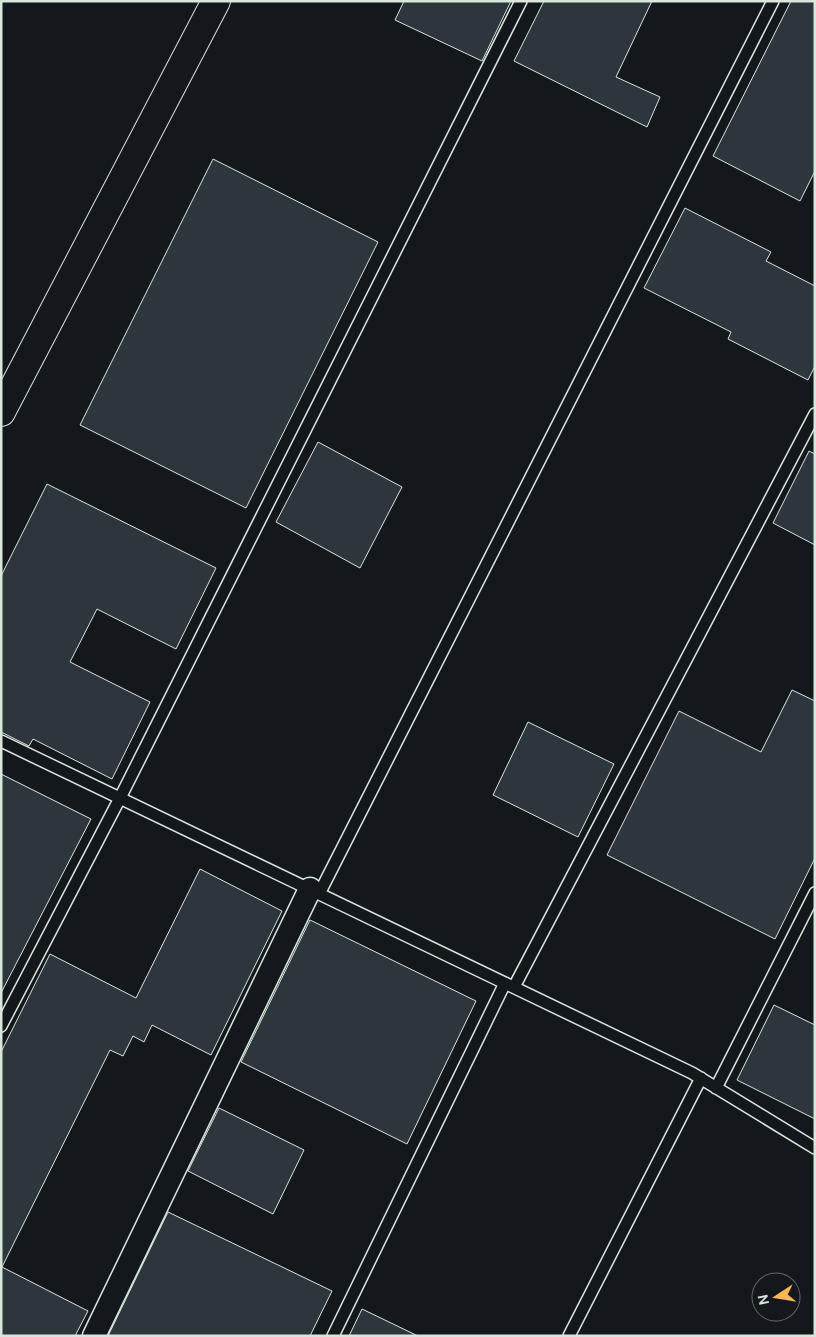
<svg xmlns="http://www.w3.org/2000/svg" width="816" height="1337" font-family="'DM Sans',sans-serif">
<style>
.building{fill:#2c363c;stroke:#d8e6dc}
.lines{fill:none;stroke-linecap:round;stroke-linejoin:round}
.service-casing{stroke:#d8e6dc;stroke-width:14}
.minor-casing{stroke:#d8e6dc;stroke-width:25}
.secondary-casing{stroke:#d8e6dc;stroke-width:30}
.service{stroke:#14181c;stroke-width:11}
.minor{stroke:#14181c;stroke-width:22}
.secondary{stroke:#14181c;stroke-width:28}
</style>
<rect width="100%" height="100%" fill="#14181c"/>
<path class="building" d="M404,1H511L482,61L395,20Z
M544,1H652L616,77L660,97L647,127L514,61Z
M791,1H815V171L800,201L713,156Z
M213,159L378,242L246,508L80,425Z
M685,208L771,252L766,261L815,286V366L808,380L728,339L731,332L644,288Z
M318,442L402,487L360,568L276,522Z
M809,451L815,454V545L773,523Z
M47,484L216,568L176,649L97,609L70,662L150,702L112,779L33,739L29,746L1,732V576Z
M792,690L815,701V858L775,939L607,855L679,711L761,752Z
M528,722L614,764L578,837L493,795Z
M1,774L91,819L1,993Z
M200,869L282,911L211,1055L152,1025L144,1042L133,1036L123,1056L110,1050L2,1267L88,1311L75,1336H1V1052L50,954L136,998Z
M310,920L476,1001L407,1144L241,1062Z
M774,1005L815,1025V1119L737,1080Z
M219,1108L304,1150L273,1214L188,1171Z
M168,1212L332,1291L310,1336H108Z
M362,1309L418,1336H349Z"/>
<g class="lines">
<defs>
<path id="service" d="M1,741L692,1073L815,1148
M319,894L773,1
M514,987L815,414
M1,1026L120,798L521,1
M716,1088L815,893
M333,1336L505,983
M569,1336L701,1078"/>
<path id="minor" d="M94,1336L310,889"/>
<path id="secondary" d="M1,412L216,1"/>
</defs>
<use href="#service" class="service-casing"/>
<use href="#minor" class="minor-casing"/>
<use href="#secondary" class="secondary-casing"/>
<use href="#service" class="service"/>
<use href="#minor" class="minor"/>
<use href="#secondary" class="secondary"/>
</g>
<rect width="816" height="1337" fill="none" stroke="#d8e6dc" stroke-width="5"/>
<g transform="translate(776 1297) rotate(258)"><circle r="24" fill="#14181c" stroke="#626a69"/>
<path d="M0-4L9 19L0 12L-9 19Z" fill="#ffb74d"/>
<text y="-8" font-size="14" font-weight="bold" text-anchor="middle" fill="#d8e6dc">N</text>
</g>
</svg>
